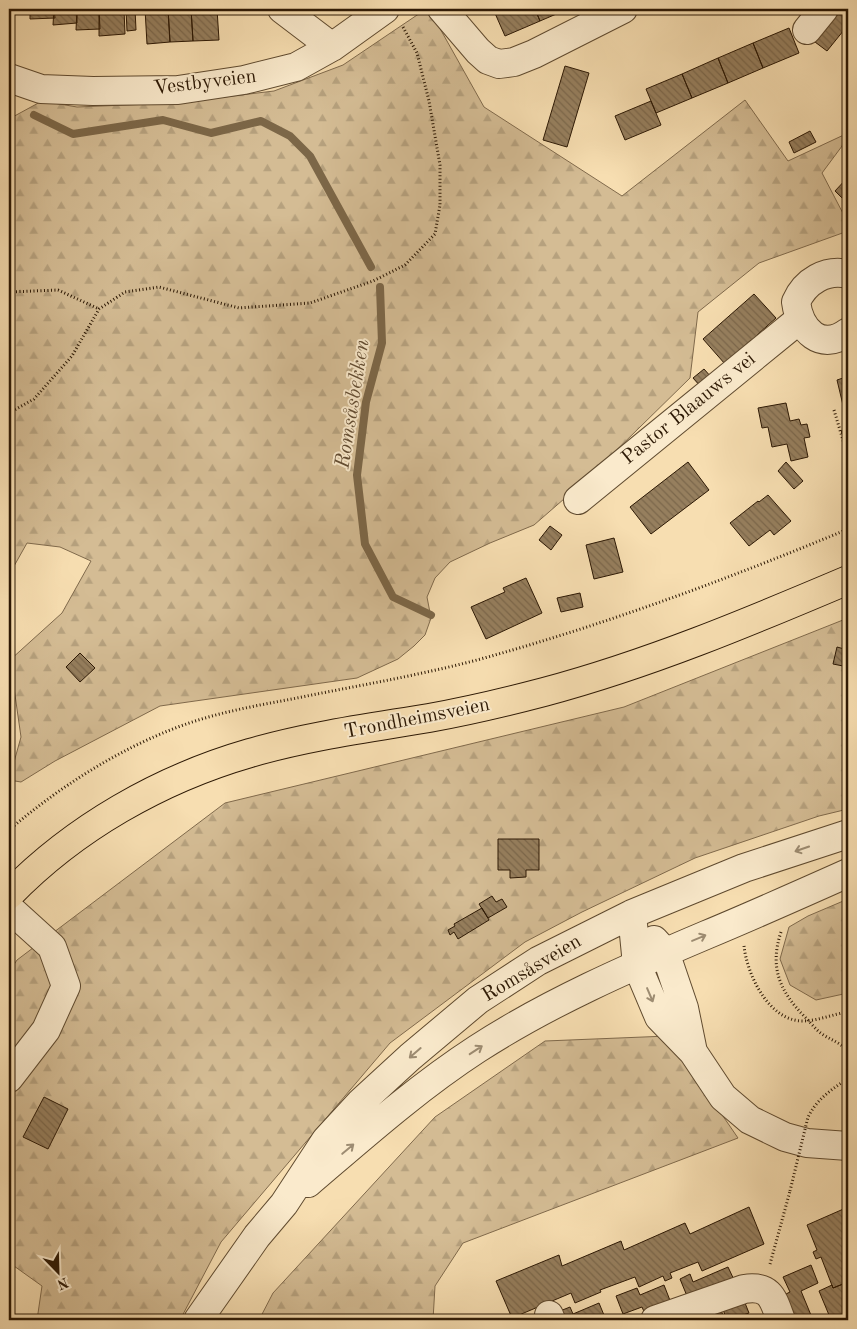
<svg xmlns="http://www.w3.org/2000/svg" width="857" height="1329" font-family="'Old Standard TT',serif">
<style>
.forest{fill:url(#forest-firs);stroke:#806a4c}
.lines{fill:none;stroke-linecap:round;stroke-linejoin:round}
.stream{stroke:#7c6748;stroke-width:8}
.building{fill:url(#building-back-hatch);stroke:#2c1804}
.minor-casing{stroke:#5f4a2f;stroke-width:30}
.highway-casing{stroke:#2c1804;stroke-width:30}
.path{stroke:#2c1804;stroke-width:3;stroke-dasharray:1 2.5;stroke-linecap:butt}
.minor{stroke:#faeacc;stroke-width:28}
.highway{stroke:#f7deb1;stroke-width:28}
.path-bridge{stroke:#2c1804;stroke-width:3;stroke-dasharray:1 2.5;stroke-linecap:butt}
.oneway{stroke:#9d8c72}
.labels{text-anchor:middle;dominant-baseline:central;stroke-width:4;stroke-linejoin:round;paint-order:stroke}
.street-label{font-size:20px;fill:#2c1804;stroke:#faeacc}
.water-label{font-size:21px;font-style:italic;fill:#624c32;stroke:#faeacc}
</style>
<defs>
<pattern id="forest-firs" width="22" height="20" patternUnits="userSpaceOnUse" patternTransform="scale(1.25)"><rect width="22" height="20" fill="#d4bc94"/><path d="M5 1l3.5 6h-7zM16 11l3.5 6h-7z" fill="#b6a17e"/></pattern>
<pattern id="building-back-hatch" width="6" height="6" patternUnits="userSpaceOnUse" patternTransform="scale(1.25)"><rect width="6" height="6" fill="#967f5e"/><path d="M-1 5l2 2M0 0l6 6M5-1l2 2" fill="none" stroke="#7b674b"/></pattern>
</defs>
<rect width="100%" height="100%" fill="#f7deb1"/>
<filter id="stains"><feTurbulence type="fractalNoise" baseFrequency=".004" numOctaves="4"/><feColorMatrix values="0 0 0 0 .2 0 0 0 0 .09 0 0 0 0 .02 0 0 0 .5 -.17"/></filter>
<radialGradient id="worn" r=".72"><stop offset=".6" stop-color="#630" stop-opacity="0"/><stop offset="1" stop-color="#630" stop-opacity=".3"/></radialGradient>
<path class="forest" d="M426,9H429L484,107L622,196L745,100L788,161L848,133V138L822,173L848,223V231L759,263L698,312L690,378L587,479L534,525L490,543L450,562L435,578L427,597L431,618L425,635L414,646L398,659L357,678L160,706L55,761L21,782L9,780L21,737L10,660L62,613L91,561L60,547L27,543L9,575V119L42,101L77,107L175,103L274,91L343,65Z
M848,618V809L819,816L695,858L582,912L525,942L390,1043L221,1242L180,1320H37L42,1286L14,1266L9,1265V972L17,960L225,803L624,707Z
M848,899V993L816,1000L790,985L780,959L789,927L808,916Z
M668,1036L738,1138L463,1243L435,1286L433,1320H259L273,1293L435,1117L545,1041Z"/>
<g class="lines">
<path class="stream" d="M34,115L73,134L163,120L211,133L261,121L290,136L310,156L371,267
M380,287L382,343L366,402L357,475L365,544L393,597L431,615"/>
</g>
<path class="building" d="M30,9H54L55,18L30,19Z
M54,9H77V23L53,25Z
M77,9H99L100,29L76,30Z
M99,9H124L125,34L99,36Z
M126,9H135L136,30L127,31Z
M145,9H168L170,42L147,44Z
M168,9H191L193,41L170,42Z
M191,9H217L219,40L193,41Z
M500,9H535L540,21L505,36L494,11Z
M535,9H568L540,21Z
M835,9H848V25L827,51L811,39Z
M789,28L799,53L763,68L753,43Z
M753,43L763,68L728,83L718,58Z
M718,58L728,83L692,98L682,74Z
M565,66L589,73L567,147L543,140Z
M682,74L692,98L656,113L646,89Z
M651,101L661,125L625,140L615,116Z
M810,131L816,142L794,153L789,142Z
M848,177V204L835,191Z
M754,294L776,318L757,335L758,337L752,342L751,340L725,364L703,339Z
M704,369L712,378L701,387L693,378Z
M848,372V422H847L837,380L846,377L845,373Z
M786,403L790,421L799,419L801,425L807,424L810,437L804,438L808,457L791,461L787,444L772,447L768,427L762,428L758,408Z
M688,462L709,490L651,534L630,507Z
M786,462L803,481L794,489L778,471Z
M768,495L791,521L774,535L770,530L749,546L730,523L758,501L759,502Z
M550,526L562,535L551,550L539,540Z
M614,538L623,572L594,579L586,545Z
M526,578L542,613L486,639L471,607L505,592L503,588Z
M580,593L583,607L561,612L557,598Z
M837,647L848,650V667L833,664Z
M80,653L95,668L80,682L66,667Z
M498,839H539V870H526V877L510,878V870H498Z
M492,896L496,902L502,899L507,907L488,918L479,904Z
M482,908L489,920L458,939L454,932L450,935L448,930L455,926L454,924Z
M44,1097L68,1109L48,1149L23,1137Z
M749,1207L764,1244L702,1271L698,1262L670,1273L672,1278L665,1281L663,1276L639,1287L635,1277L600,1290L601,1292L575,1303L571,1293L512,1318L496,1281L559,1255L562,1266L621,1241L624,1250L685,1223L690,1234Z
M848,1207V1282L833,1288L821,1257L816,1259L813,1252L817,1250L807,1225Z
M811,1265L818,1283L801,1291L813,1320H793L782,1296L790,1292L783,1277Z
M728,1267L736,1284L687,1296L680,1279L690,1274L693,1282Z
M848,1282V1320H826L824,1317L829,1315L819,1291L832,1285L833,1288Z
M664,1285L671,1303L645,1314L642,1307L623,1314L616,1296L637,1288L640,1295Z
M743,1298L749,1313L727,1320L722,1307Z
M599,1303L606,1320H564L560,1311L570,1307L573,1314Z
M720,1308L725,1320H691Z
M767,1314L770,1320H753Z"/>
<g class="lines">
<defs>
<path id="minor" d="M282,9L332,47
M442,9L478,51L488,60L499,64L514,62L534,54L623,9
M807,30L824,9
M9,78L41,89L93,91L178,90L244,80L296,67L332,47L385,9
M848,274C826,269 805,281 796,302C800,331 821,352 848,332
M578,500L800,319
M9,908L52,947L66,986L46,1030L9,1078
M632,914L637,965L659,1017L693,1052L723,1097L750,1120L785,1137L807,1143L848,1146
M654,940L665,952L684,1008L693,1052
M308,1183C362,1137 417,1088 477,1049C548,1003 628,968 706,935C754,915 801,894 848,873
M549,1315L551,1320
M198,1320L257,1236L284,1204L326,1140L361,1102L410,1057L478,1000L538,961L632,914L744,868L848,834
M655,1320L744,1289C771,1285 773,1299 781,1320"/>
<path id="highway" d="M9,895C74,828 160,779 250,753C308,736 369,728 429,718C468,711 506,702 544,692C649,664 749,622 848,580"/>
</defs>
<use href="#minor" class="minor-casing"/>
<use href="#highway" class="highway-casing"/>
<path class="path" d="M9,292L58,290L99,309
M834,410L848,457
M9,413L34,399L72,356L99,309L125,292L159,287L239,308L310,303L373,281L405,265L435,234L440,205V165L429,101L417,53L403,27
M841,432L848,431
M9,830C58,788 117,750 178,727C215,713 254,706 292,699C360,685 429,674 495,655C615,621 733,577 848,529
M781,932C769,968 780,992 806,1018C811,1023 816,1030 822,1034C831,1040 841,1043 848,1051
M744,946C747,974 768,1020 802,1021C818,1021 833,1014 848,1012
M847,1079L848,1078
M770,1264L790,1191
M459,1320H479"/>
<use href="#minor" class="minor"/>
<use href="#highway" class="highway"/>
<path class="path-bridge" d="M790,1191L808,1117C817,1099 831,1090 847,1079"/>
</g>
<defs><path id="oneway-shaft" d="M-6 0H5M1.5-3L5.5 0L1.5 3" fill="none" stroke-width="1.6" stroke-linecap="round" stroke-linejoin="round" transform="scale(1.25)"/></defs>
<g class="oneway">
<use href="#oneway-shaft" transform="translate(802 849) rotate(161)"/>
<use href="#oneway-shaft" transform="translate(699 938) rotate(-23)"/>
<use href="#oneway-shaft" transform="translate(650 995) rotate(67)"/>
<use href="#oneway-shaft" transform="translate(476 1050) rotate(-33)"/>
<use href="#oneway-shaft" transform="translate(415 1053) rotate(139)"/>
<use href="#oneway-shaft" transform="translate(348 1149) rotate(-40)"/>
</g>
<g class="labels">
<g class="street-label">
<text transform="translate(205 83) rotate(-7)">Vestbyveien</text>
<text transform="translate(689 409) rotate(-39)">Pastor Blaauws vei</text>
<text transform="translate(417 719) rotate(-11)">Trondheimsveien</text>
<text transform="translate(532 969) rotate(-31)">Romsåsveien</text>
</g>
<g class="water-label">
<text transform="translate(353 404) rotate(-81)">Romsåsbekken</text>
</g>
</g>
<rect width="857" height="1329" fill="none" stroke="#f7deb1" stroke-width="30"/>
<rect x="10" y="10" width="837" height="1309" fill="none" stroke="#2c1804" stroke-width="2.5"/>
<rect x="15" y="15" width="827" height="1299" fill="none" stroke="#2c1804"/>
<g transform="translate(58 1272) rotate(157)" stroke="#faeacc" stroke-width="4" paint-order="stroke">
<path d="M0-4L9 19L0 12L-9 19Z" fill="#2c1804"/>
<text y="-8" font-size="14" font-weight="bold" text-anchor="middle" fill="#2c1804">N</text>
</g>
<rect width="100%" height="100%" filter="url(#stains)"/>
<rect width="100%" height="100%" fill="url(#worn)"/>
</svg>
